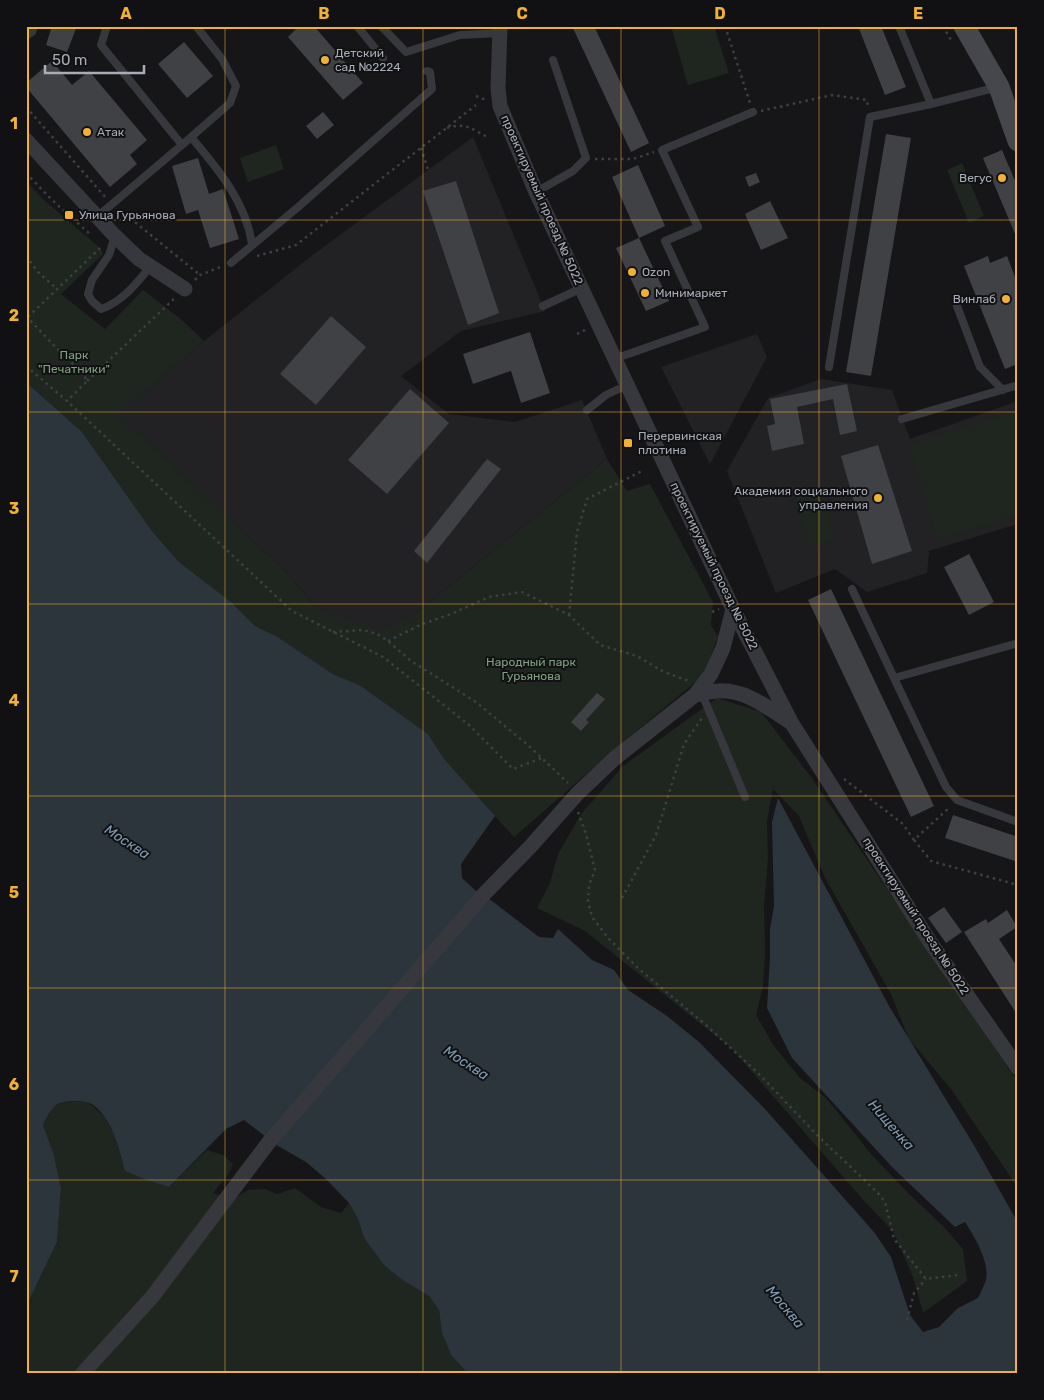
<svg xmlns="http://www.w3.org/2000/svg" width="1044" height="1400" font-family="Rubik,sans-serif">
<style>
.built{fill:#222225}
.green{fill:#1e261f}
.water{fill:#2c353c}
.building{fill:#404145}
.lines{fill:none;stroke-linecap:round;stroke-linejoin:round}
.path{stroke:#3d3f44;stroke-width:2.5;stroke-dasharray:2.5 4;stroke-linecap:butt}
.service{stroke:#37383d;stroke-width:8}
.minor{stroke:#37383d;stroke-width:15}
.secondary{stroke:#45474d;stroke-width:21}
.grid{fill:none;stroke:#f2b134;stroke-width:1;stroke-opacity:0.55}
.poi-dot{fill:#f2b134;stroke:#111113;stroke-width:2}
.labels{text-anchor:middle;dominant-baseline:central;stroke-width:4;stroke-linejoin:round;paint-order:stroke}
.poi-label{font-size:12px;fill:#a8adb8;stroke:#111113;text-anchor:start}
.street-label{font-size:12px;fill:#a8adb8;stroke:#111113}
.park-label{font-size:12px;fill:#7fa381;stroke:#111113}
.water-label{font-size:14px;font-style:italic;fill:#7f9bb3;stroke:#111113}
.neatline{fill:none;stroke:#f2b134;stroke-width:2}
.grid-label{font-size:16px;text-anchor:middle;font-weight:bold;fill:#f2b134}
</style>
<rect width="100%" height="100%" fill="#161618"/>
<path class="built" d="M473,137L545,311L461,331L401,376L449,414L515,422L582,400L607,459L415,614L381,632L315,607L285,571L116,414L204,341L314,254Z
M757,334L767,357L710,464L661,367Z
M821,379L892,390L910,439L1018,401V524L929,551L927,573L867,592L835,569L776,593L727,471L768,398Z"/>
<path class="green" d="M671,26H714L729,73L688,85Z
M276,145L284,169L248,182L240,158Z
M962,163L984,216L969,223L947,170Z
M26,181L44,200L100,248L103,254L61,294L105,329L143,290L182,320L204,341L117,414L285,571L315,607L382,631L415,614L607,459L627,491L650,484L713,602L711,625L718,637L704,675L629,737L514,837L469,788L445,760L428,734L361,686L333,674L276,636L255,626L231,602L179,562L152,531L82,432L26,382Z
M1018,410V515L938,540L909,445Z
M819,489L836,539L811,548L794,498Z
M717,698L761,712L811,777L1018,1082V1188L951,1089L909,1039L891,994L825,878L799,816L773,789L767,821L768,858L764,905L765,954L763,986L756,1015L774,1046L800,1078L826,1098L872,1155L907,1192L943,1226L963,1249L967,1281L923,1313L913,1277L893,1231L865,1202L732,1049L585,931L537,908L550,883L558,854L581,814L623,766Z
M64,1101L88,1102L106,1118L114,1134L125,1171L169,1187L207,1150L223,1155L233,1164L228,1175L213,1193L233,1199L248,1190L265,1189L277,1194L295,1188L321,1207L341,1213L349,1203L358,1219L364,1238L404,1281L429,1296L439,1310L442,1333L451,1355L468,1374H26V1307L57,1242L61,1188L54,1155L43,1125L52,1108Z"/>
<path class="water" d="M26,382L82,432L152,531L179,562L231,602L255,626L276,636L333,674L361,686L428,734L445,760L495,816L461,864L462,878L475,890L492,901L539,937L553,938L558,929L592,960L614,970L628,990L667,1016L699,1042L765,1109L874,1232L891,1257L910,1315L923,1332L939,1327L958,1308L978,1298C981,1292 984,1286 986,1280C990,1262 974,1236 965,1222L955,1227L893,1168L792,1058L767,1008L770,957V929L774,906L772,822L778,798L889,1006L975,1147L1018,1223V1374H468L451,1355L442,1333L439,1310L429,1296L404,1281L385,1266L364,1238L358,1219L349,1203L326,1179L306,1162L278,1146L244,1120L226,1129L169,1187L147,1180L125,1171C118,1147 113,1117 90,1103C86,1101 79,1102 74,1101C55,1100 51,1109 43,1125L54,1155L61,1188L57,1242L26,1307Z"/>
<path class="building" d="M52,26H77L67,52L46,45Z
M299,26H314L363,83L343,100L288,37Z
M572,26H594L649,143L631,152Z
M858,26H881L906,87L885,95Z
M184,42L213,76L187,98L158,64Z
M52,61L72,85L89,71L147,140L130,155L137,164L110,187L26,87V83Z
M323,112L334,125L317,139L306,126Z
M886,134L911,138L871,376L846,372Z
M1002,150L1018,188V241L983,158Z
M198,158L209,194L223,189L239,239L210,248L198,210L186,214L172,166Z
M638,165L665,226L639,238L612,177Z
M756,173L760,182L749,187L745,177Z
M456,181L499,313L468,325L423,191Z
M770,201L788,238L761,250L745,214Z
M639,238L669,301L646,311L616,248Z
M988,256L990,263L1007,256L1018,285V364L1005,369L964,266Z
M331,316L366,347L316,405L280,374Z
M530,332L550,393L521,403L511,371L473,384L463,354Z
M847,384L857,431L840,435L833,399L797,407L804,444L772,451L767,426L775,424L770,399Z
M410,389L449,423L387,494L348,460Z
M878,445L912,551L872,564L841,456Z
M487,459L501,469L427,563L414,551Z
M969,554L994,602L969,615L944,567Z
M831,589L934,806L911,817L808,600Z
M597,693L605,699L586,720L589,722L581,731L571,722Z
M953,815L1018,837V862L945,838Z
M944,907L962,932L946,943L928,918Z
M1007,910L1017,927L999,939L1018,968V1016L964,932L986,919L988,923Z"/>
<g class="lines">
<path class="path" d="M725,26L750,103
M943,26L951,40
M476,96L486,100
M26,107L106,198
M761,111L832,95L867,100L868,107
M447,128C466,122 472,129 489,138
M421,148L428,170
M595,159H633L654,152
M26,173L52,200L91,235
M120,210L200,275
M26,256L38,272L57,289
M257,256L296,245L476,105
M195,280L200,275L223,266
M26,316L62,354L82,372L87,381L67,401
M28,317L100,248
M577,334L587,329
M26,366L67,401L292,611L383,657L469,725L513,769L542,758
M87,381L176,297
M712,612L719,609
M569,615L577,532L587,499L642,471
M333,632L363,630L377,634L388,641L411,661L476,702L529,746L568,783
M388,641L420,625L451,614L489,597L522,592L569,615L600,645L637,656L664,672L689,681
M844,779L903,824L914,840L950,807
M578,812L586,834L595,870L589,885L588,902L592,917L609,939L639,969L706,1025L759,1074L819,1137L877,1192L885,1202L894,1239L926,1279L958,1275
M914,840L931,861L1018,885
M622,898L656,835L684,744L702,718
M907,1320L914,1293L926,1279"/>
<path class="service" d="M357,26L383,58
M381,26L406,52L460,35L500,33
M899,26L931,104L998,87
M26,36L32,32L34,26
M191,137C218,169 246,202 252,244
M182,145L230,103L236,86L222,59L196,26
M536,192L573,171L586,158L553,60
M98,216L182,145L101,45L107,26
M115,236L109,255L92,280L88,294L92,301L101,309C122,302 136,284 150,267
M231,263L297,208L432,89L430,72L427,71
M543,306L582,288
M957,306L980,367L1003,390
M614,359L705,327L665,241L698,227L662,150L753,112
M829,367L870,117L931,104
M587,410L606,395L627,385
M902,419L1018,385
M852,589L894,678
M1018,643L894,678L946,787L957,800L1018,822
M702,694L745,797"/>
<path class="minor" d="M500,26L498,88L500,106L536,192L733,609L791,722L930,942L1018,1068
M26,140L115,236L139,259L185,289
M695,695C702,694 710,691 718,691C745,689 768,708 790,722
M82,1374L152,1297L269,1142L485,893L530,847L578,793L615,758L695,695L711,674L723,648L733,609"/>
<path class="secondary" d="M964,26L999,87L1018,141"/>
</g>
<path class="grid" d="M225,26V1374M423,26V1374M621,26V1374M819,26V1374M26,220H1018M26,412H1018M26,604H1018M26,796H1018M26,988H1018M26,1180H1018"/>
<g class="poi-dot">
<circle cx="325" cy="60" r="5"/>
<circle cx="87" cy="132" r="5"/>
<circle cx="1002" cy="178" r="5"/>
<rect x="64" y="210" width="10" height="10" rx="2.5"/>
<circle cx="632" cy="272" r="5"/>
<circle cx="645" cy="293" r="5"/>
<circle cx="1006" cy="299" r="5"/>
<rect x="623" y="438" width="10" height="10" rx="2.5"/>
<circle cx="878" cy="498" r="5"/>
</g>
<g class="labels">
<g class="poi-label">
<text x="335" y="53">Детский<tspan x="335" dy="14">сад №2224</tspan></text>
<text x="97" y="132">Атак</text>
<text x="992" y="178" text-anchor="end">Вегус</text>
<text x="79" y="215">Улица Гурьянова</text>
<text x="642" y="272">Ozon</text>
<text x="655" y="293">Минимаркет</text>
<text x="996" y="299" text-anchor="end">Винлаб</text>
<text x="638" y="436">Перервинская<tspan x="638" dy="14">плотина</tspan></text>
<text x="868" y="491" text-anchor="end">Академия социального<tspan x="868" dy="14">управления</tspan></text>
</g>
<g class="street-label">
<text transform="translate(542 200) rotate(66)">проектируемый проезд № 5022</text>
<text transform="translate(714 566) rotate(64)">проектируемый проезд № 5022</text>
<text transform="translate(916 916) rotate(57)">проектируемый проезд № 5022</text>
</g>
<g class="park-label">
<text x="74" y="355">Парк<tspan x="74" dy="14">"Печатники"</tspan></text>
<text x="531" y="662">Народный парк<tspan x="531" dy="14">Гурьянова</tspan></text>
</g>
<g class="water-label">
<text transform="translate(127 842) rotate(33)">Москва</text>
<text transform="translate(466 1063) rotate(33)">Москва</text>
<text transform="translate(891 1125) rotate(49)">Нищенка</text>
<text transform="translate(785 1307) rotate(50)">Москва</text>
</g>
</g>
<rect width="1044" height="1400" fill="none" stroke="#111113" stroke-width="55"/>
<path d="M45 65v8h99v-8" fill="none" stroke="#a8adb8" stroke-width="2.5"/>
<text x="52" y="65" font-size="15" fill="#a8adb8" stroke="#111113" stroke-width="4" paint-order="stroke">50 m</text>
<rect x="28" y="28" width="988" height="1344" class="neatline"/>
<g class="grid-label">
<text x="126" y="19">A</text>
<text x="324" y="19">B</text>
<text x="522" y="19">C</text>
<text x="720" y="19">D</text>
<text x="918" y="19">E</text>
<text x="14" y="129">1</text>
<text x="14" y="321">2</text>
<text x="14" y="514">3</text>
<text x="14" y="706">4</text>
<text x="14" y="898">5</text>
<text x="14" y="1090">6</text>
<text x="14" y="1282">7</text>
</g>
</svg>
